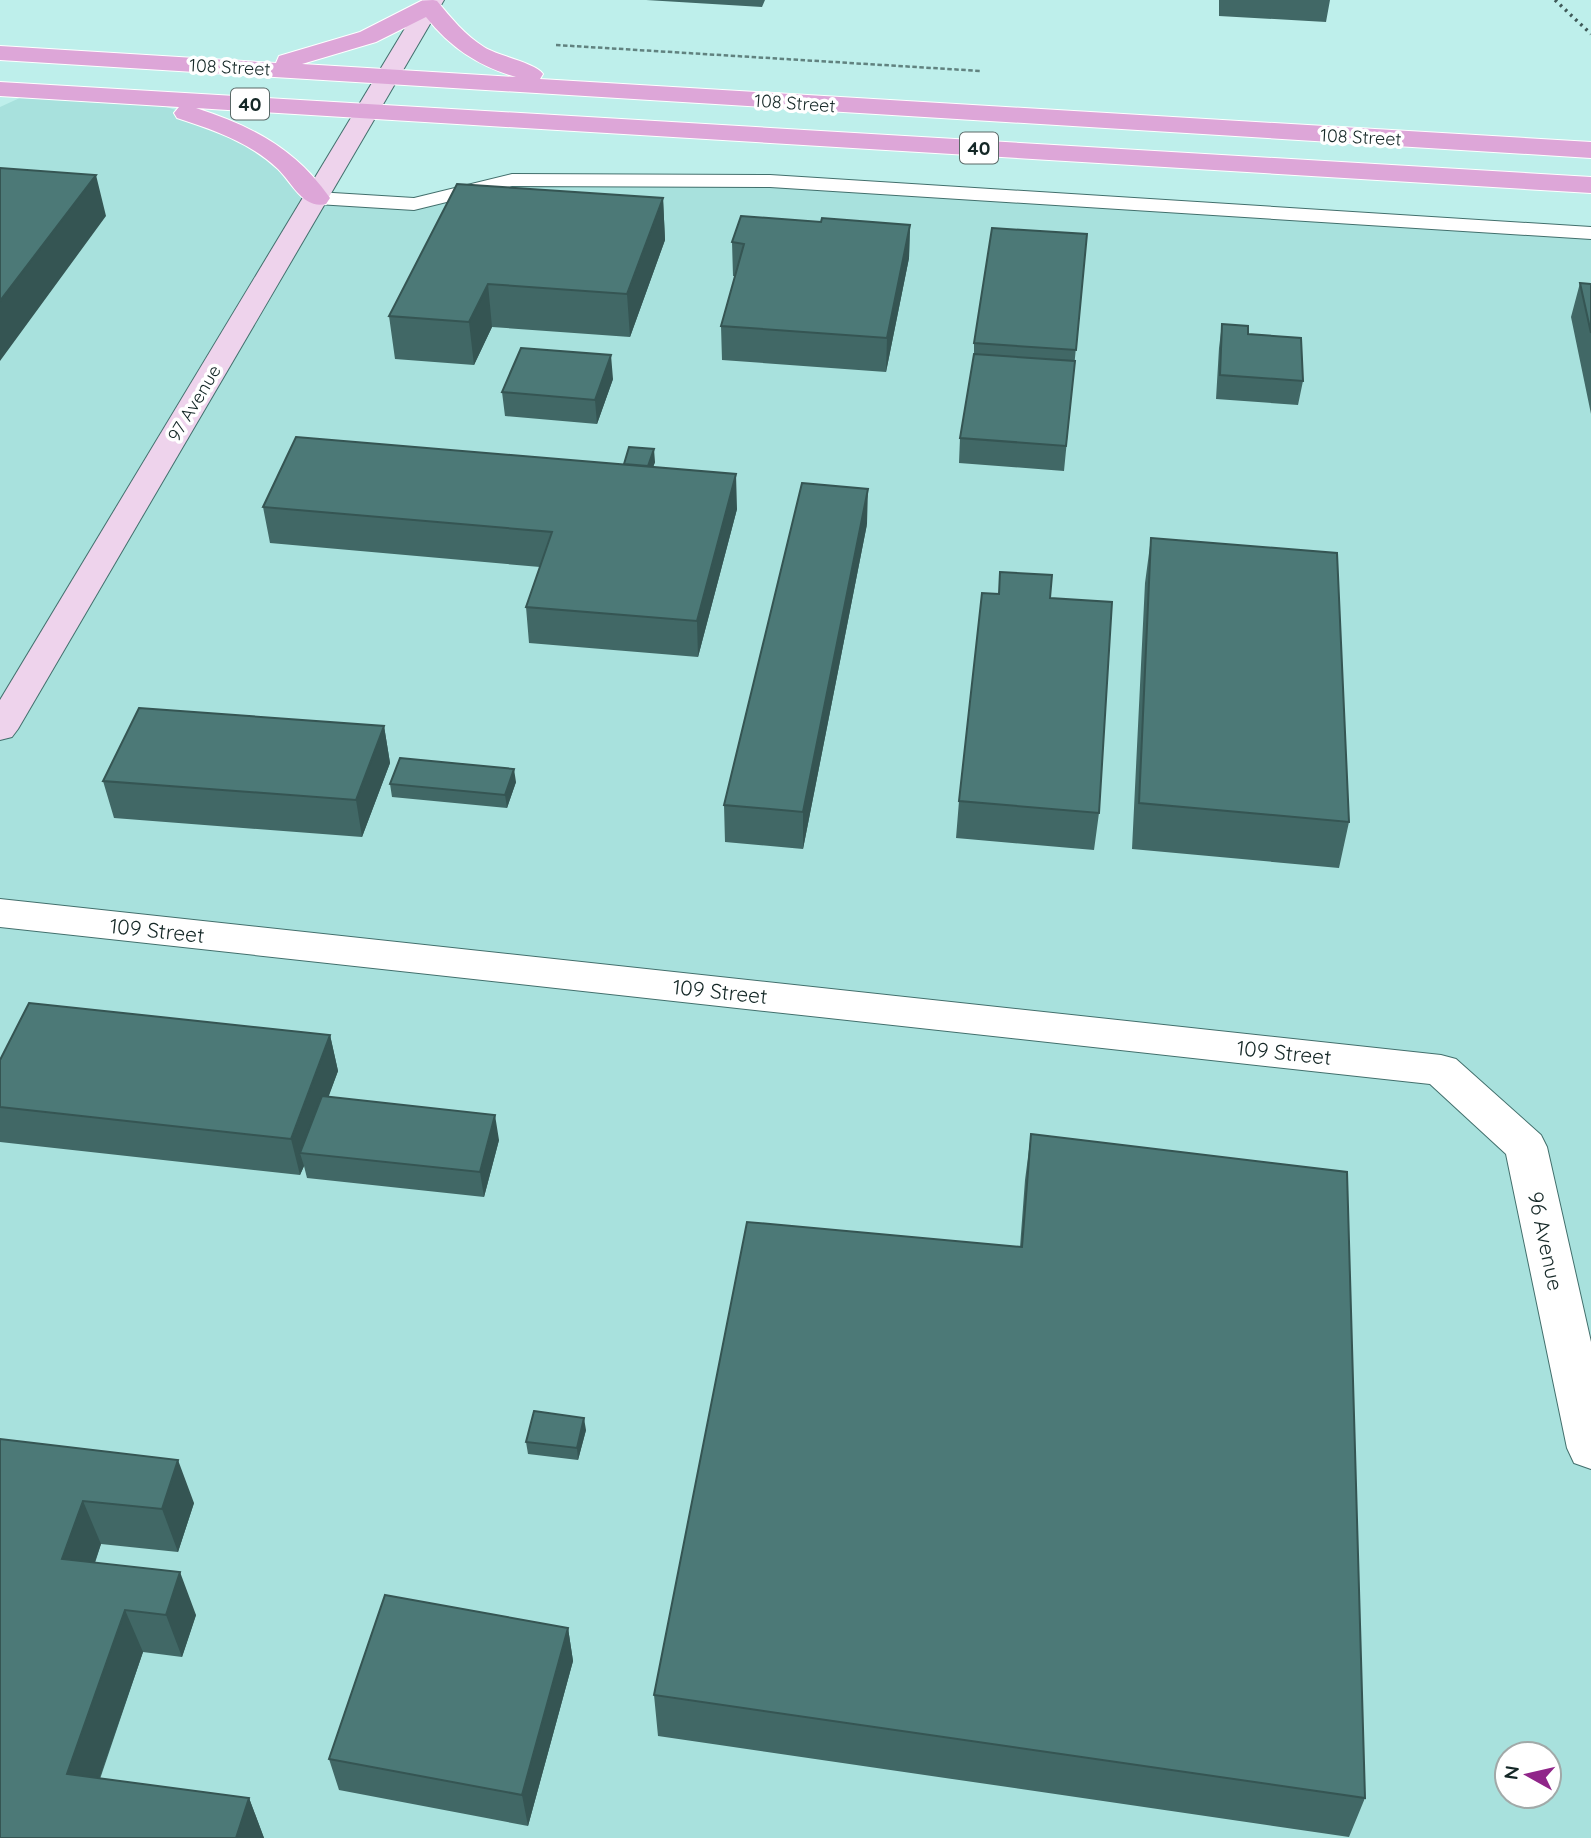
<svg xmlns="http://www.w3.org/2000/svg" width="1591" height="1838" font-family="Quicksand,sans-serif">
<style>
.built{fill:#a8e1dd;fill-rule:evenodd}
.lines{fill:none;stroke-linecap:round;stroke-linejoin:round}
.lane-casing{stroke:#426f6c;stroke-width:2}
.street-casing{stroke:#426f6c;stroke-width:2}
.secondary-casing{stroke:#426f6c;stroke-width:2}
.primary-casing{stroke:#fff;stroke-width:2}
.path{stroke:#61827f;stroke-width:2.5;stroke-dasharray:4.5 2.5;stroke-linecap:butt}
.lane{fill:#fff;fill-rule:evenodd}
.street{fill:#fff;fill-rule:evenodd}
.secondary{fill:#eed3ec;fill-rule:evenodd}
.primary{fill:#dda6d8;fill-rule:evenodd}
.rail{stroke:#3f5958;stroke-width:3.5;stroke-dasharray:2.5 4.5;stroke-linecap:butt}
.wall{fill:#416866}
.shaded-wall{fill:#355553}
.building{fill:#4c7977;stroke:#355553;stroke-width:2}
.labels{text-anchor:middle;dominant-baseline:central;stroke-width:7;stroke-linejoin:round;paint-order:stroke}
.far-street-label{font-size:18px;fill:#142726;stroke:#fff}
.shield{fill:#fff;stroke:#5a6867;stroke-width:2}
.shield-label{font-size:19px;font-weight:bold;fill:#142726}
.street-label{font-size:21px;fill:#142726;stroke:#fff}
</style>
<rect width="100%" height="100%" fill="#beefeb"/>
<path class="built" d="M35,91L134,97L227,126L317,198L414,204L512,180L770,181L1591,233V1838H0V107ZM1507,1754H1549V1796H1507Z"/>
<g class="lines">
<defs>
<path id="lane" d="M512,174L770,175L1591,227V239L770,187L512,186L414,210L317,204L310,202L307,198L310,194L317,192L414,198Z"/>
<path id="street" d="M0,899L1441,1055L1456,1059L1541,1135L1547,1147L1591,1342V1469L1574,1463L1567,1448L1506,1154L1430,1084L0,927Z"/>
<path id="secondary" d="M422,0H444L18,729L12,737L0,740V700Z"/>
<path id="primary" d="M433,0L437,1C451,18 465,35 484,47C498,56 536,63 543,74L540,79L1591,142V158L0,60V46L276,63L279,56L360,32L421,1ZM426,17C451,48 478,66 516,77L302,64L376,42Z
M0,82L1591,177V193L196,108C252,126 296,149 330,198L326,204C303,209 293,184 278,169C249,142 214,130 177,118L174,113L179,107L0,96Z"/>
</defs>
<use href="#lane" class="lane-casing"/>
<use href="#street" class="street-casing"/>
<use href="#secondary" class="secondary-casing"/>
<use href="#primary" class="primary-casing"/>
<path class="path" d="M556,45L981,71"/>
<use href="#lane" class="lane"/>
<use href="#street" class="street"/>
<use href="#secondary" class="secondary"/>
<use href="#primary" class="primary"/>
<path class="rail" d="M1555,0L1591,34"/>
</g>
<path class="wall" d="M646,0H765L762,7Z
M1219,0H1330L1326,22L1219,16Z
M663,198L665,240L630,337L492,327L474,365L395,359L389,316Z
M821,222L910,225L909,258L886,372L722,360L721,326L735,276H733L732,242Z
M1087,234L1064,471L959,463L960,438L974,354V343Z
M1580,283L1591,284V414L1571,317Z
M1222,324L1248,334L1303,381L1298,405L1216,399L1219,348Z
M613,379L597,424L505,416L502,392Z
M655,462L653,467L737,509L698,657L529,643L526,607L540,567L270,543L263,507L624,464Z
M867,524L803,849L725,842L724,805Z
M1151,538L1349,822L1339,868L1132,849L1145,583Z
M1000,572L1050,598L1099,813L1094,850L956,838L959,801L999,594Z
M384,726L390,763L362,837L114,818L103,781Z
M516,782L507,808L392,797L390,784Z
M330,1035L338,1071L328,1097L499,1140L484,1197L307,1178L304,1166L300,1175L0,1142V1060Z
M1031,1134L1365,1798L1349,1837L658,1736L654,1695L1020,1247L1025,1180Z
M586,1430L578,1460L528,1454L526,1442Z
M0,1439L194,1503L178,1552L101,1544L95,1563L196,1615L182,1657L143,1652L100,1779L249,1798L264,1838H0Z
M568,1628L573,1661L528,1826L339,1790L329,1759Z"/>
<path class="shaded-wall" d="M96,175L106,216L0,361V301Z
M663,198L665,240L630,337L627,294Z
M910,225L909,258L886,372L887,338Z
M488,284L492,327L474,365L469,322Z
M611,355L613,379L597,424L595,400Z
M654,449L655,462L647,484L646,471Z
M736,474L737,509L698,657L697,621Z
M868,489L867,524L803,849V812Z
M384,726L390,763L362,837L356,800Z
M514,769L516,782L507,808L505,795Z
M330,1035L338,1071L308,1153H300L304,1166L300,1175L291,1139Z
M495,1115L499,1140L484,1197L480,1172Z
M584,1418L586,1430L578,1460L577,1448Z
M178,1460L194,1503L178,1552L162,1509Z
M83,1501L101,1544L81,1601L62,1559Z
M180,1572L196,1615L182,1657L166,1615Z
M125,1610L143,1652L87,1814L67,1774Z
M568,1628L573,1661L528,1826L522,1795Z
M249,1798L264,1838H236Z"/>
<path class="building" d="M0,168L96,175L0,301Z
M457,184L663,198L627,294L488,284L469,322L389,316Z
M741,216L821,222L822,218L910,225L887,338L721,326L744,244L732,242Z
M992,228L1087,234L1076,350L974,343Z
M1580,283L1591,284V333Z
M1222,324L1248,326V334L1301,338L1303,381L1220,375Z
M521,348L611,355L595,400L502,392Z
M974,354L1075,361L1066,446L960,438Z
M296,437L736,474L697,621L526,607L552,532L263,507Z
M629,447L654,449L648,466L624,464Z
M802,483L868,489L803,812L724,805Z
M1151,538L1337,553L1349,822L1139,803Z
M1000,572L1052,575L1050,598L1112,602L1099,813L959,801L982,593L999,594Z
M139,708L384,726L356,800L103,781Z
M400,758L514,769L505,795L390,784Z
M29,1003L330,1035L291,1139L0,1107V1060Z
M322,1096L495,1115L480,1172L300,1153Z
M1031,1134L1347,1172L1365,1798L654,1695L747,1222L1022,1247Z
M534,1411L584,1418L577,1448L526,1442Z
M0,1439L178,1460L162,1509L83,1501L62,1559L180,1572L166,1615L125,1610L67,1774L249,1798L236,1838H0Z
M385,1595L568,1628L522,1795L329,1759Z"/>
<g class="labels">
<g class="far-street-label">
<text transform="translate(230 67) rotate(3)">108 Street</text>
<text transform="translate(795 103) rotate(4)">108 Street</text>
<text transform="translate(1361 137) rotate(3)">108 Street</text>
<text transform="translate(194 403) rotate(-59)">97 Avenue</text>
</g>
<g class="shield">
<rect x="231" y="88.5" width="38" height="31" rx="5"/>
<rect x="960" y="132.5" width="38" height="31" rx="5"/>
</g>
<g class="shield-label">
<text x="250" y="104">40</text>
<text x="979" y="148">40</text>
</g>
<g class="street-label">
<text transform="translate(157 930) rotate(6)">109 Street</text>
<text transform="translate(720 991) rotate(6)">109 Street</text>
<text transform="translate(1284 1052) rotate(6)">109 Street</text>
<text transform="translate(1546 1241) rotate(78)">96 Avenue</text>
</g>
</g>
<g transform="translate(1528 1775) rotate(278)"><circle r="33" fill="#ffffff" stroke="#a1a9a8" stroke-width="2"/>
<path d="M0-5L12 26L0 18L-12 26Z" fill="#902589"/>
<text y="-10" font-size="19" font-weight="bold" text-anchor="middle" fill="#142726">N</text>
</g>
</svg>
